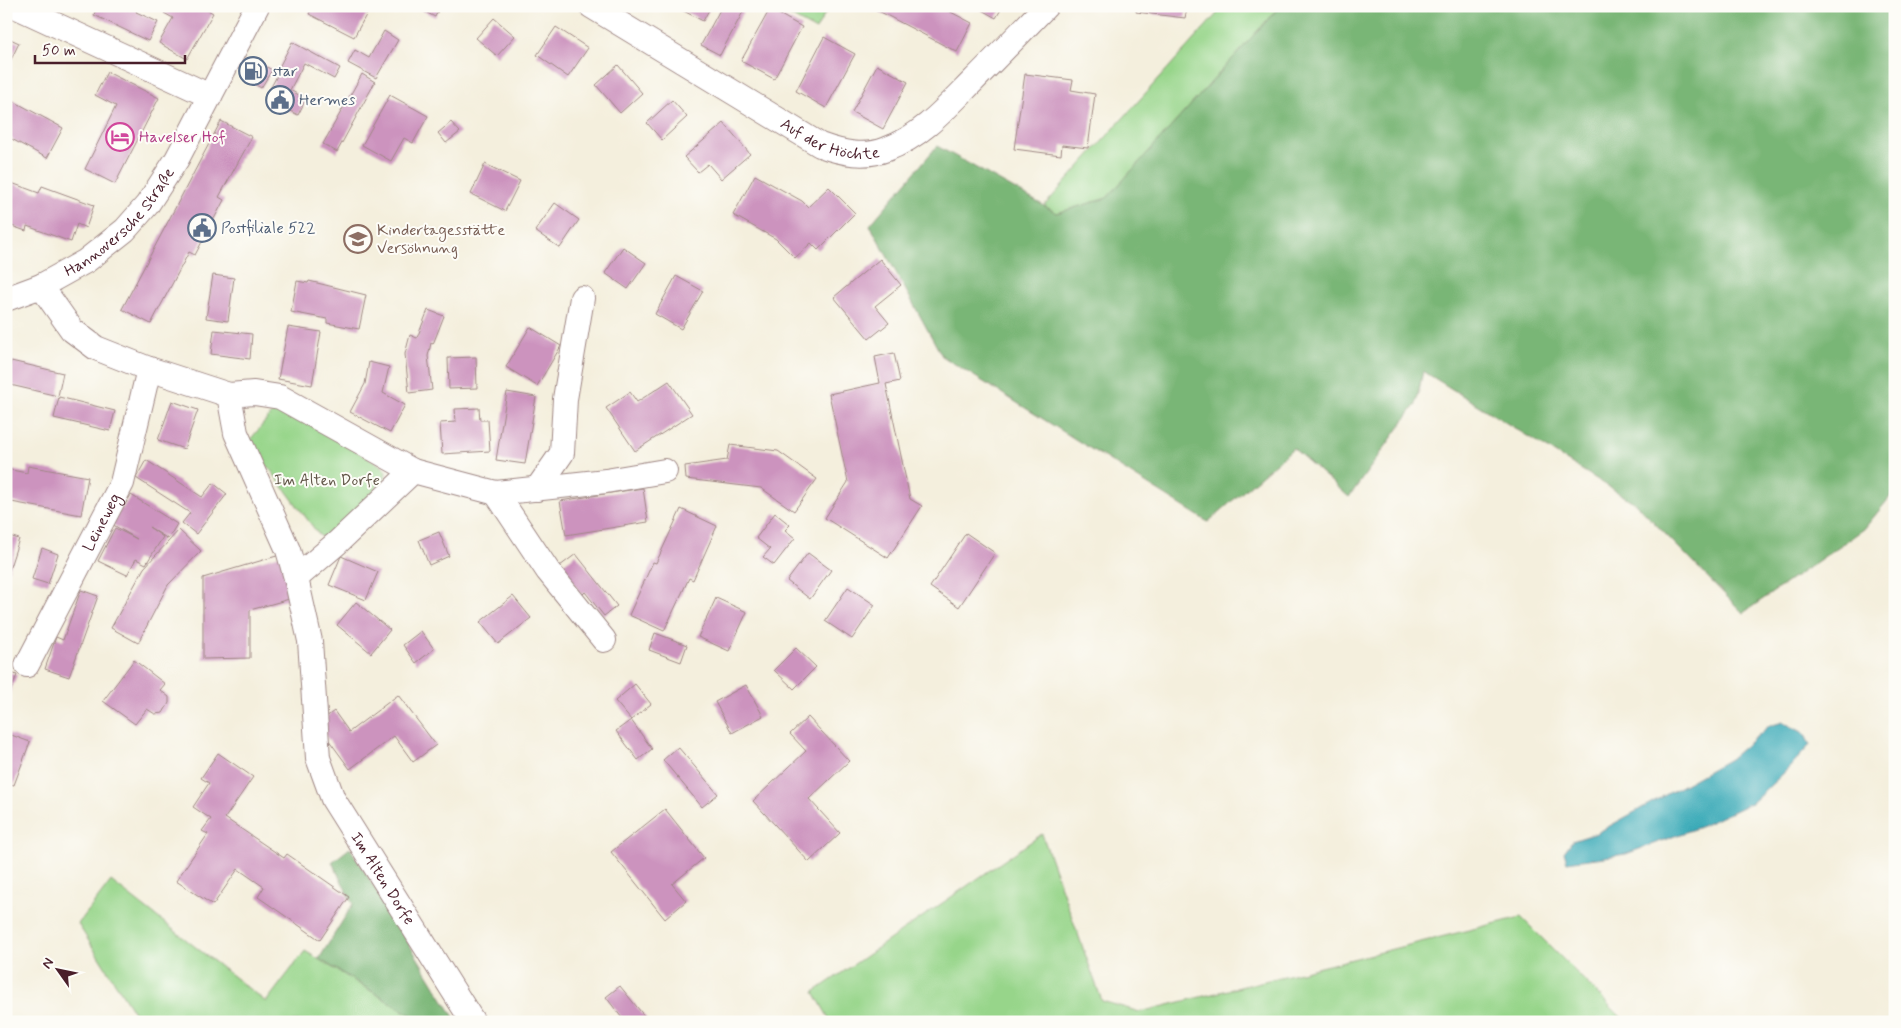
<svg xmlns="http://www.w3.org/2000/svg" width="1901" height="1028" font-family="Mynerve,sans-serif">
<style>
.green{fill:#97d58a;stroke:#707a5a}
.forest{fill:#79b676;stroke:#626a50}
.water{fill:#3aaab8;stroke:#426472}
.building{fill:#cc93be}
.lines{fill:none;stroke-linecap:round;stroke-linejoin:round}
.minor-casing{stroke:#9f8784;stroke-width:26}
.minor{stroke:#fff;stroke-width:24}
.labels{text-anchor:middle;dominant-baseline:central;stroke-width:4;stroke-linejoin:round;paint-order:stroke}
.service-label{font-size:16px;fill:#4e5e75;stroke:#fdfcf7;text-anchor:start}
.street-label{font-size:16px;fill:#4a1f2b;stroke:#fdfcf7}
.hotel-label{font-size:16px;fill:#b23c85;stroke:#fdfcf7;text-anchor:start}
.education-label{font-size:16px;fill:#785e54;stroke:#fdfcf7;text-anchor:start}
.park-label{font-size:16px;fill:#615648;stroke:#fdfcf7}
</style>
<rect width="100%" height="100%" fill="#fdfcf7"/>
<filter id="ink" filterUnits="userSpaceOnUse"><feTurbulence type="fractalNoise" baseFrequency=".02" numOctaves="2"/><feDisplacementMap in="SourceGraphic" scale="10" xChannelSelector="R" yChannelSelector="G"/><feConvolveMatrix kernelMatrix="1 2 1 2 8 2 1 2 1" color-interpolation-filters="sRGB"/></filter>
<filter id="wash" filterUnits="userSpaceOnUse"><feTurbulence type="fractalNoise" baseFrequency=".0096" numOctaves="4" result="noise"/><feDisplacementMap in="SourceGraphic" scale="20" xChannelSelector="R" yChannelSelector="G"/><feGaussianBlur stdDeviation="1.12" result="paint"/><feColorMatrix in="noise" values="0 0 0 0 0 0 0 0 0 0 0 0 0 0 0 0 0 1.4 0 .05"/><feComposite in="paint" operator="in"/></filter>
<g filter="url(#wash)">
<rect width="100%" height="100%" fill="#f4efdd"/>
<path class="green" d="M772,6H829L816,30Z
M1224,6H1280L1107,198L1057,213L1044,206Z
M278,406L382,466L386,472L385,479L330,537L324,538L319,535L249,441Z
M1042,834L1102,1001L1140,1012L1521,917L1626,1022H831L814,992Z
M111,881L266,1002L305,951L422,1022H140L78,924Z"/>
<path class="forest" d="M1280,6H1895V491L1864,529L1743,613L1635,503L1423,371L1416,404L1349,497L1293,448L1208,522L942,356L870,225L937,146L1057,213L1107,198Z
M350,848L457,1022H422L319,959L353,904L332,862Z"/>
<path class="water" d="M1783,722L1804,733L1810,745L1789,768L1753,802L1702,826L1626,854L1567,862L1564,852L1572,841L1597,833L1730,759L1769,726Z"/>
<g id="blocks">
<path class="building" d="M97,6H139L136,12L158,22L148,41L94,15Z
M168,6H200L213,13L187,59L159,43L173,18L164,13Z
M313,6H371L354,37L309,14Z
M414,6H440L435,17Z
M674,6H711L703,21Z
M722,6H746L720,55L701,45Z
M869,6H939L972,23L957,52Z
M982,6H1003L996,18L980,9Z
M1137,6H1208L1207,10L1187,8L1185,18L1136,12Z
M770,9L802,27L774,79L741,61Z
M494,18L515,36L497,56L476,38Z
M556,27L588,48L568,77L537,55Z
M384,31L398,40L376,78L348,63L355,50L369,58Z
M6,37L19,43L6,70Z
M824,37L855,54L826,108L796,91Z
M292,42L340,68L334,79L304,63L290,90L306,99L298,115L265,98L278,74L276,73Z
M253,59L272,70L261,88L243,77Z
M618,65L642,93L620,113L596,85Z
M877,65L908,82L883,129L852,112Z
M107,72L159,98L115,184L85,169L116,106L95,95Z
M362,74L375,82L337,152L323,144Z
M1025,74L1073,80L1071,90L1095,94L1088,148L1062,145L1061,155L1014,149Z
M390,95L428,116L413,143L404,138L391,161L362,145Z
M6,97L63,128L47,158L6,136Z
M672,100L687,117L662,140L647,123Z
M221,121L252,137L219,197L224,200L195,255L189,252L151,324L122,309Z
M451,122L460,132L446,143L438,133Z
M724,123L750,154L721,179L708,164L698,172L684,157Z
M485,164L520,181L505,211L471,194Z
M755,175L802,201L808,207L829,187L855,213L818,250L811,243L795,258L776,239L733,215Z
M6,181L39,193L42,186L94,205L86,228L77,224L71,242L27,226L26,231L6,224Z
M555,203L579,220L560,248L535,231Z
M623,247L646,263L628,289L605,273Z
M880,259L901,285L875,306L889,323L869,339L834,297Z
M213,275L234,278L228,321L206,318Z
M676,276L703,291L681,329L655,314Z
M297,281L308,283L309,281L366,295L359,329L327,323V319L291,312Z
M428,310L444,316L433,344L431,343L428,356L432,390L409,393L405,354L410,335L417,338Z
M288,327L321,332L312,385L278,379Z
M530,327L561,346L537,386L506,367Z
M214,330L252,334L250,359L211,354Z
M894,353L900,381L886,384L910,499L922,506L888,558L825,518L848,482L829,394L880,383L875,357Z
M476,357L477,388L449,389L448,358Z
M11,361L63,373L58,396L6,384Z
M369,362L389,367L383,393L405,405L390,433L350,412L365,384Z
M669,381L692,414L635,451L606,408L630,392L637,402Z
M507,392L536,397L525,464L496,460Z
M59,397L115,411L110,431L54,418Z
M172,401L198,410L184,449L158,440Z
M479,408L480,420H488L490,451L442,454L440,423L456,422L455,409Z
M730,445L778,451L817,479L794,511L761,488L686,479L685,466L727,460Z
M146,460L202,497L213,483L227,494L196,534L182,523L190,513L136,478Z
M28,466L88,477L81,515L6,501V469L27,473Z
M643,488L648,522L566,535L560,501Z
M131,495L177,524L168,539L149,527L163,537L146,564L136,559L127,575L98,561L115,528L137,539L110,523L119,508L122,509Z
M681,509L717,526L693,580L689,578L664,631L629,615L653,562L656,563Z
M775,513L790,525L785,530L795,538L774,565L763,557L770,549L756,538Z
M179,530L201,551L168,585L138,643L111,628L144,568Z
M439,532L449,556L429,565L419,540Z
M966,533L995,553L959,607L930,587Z
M6,535L19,539L9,570L6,569Z
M42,548L58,554L48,584L32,579Z
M808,553L831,570L810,599L787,581Z
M576,554L617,606L604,616L585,592L582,595L560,566Z
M280,555L293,598L250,610V658L203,659V578Z
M341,556L378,572L366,600L329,585Z
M848,587L875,605L852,639L825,621Z
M81,590L98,596L69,677L45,669L56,637L63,640Z
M513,596L531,618L498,644L480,622Z
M716,598L747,612L729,651L698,637Z
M356,602L390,630L371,653L337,625Z
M421,631L434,649L416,663L403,645Z
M655,633L687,645L681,662L649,650Z
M796,648L816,667L794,689L774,670Z
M134,660L165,684L160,690L169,697V703L163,713L155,714L147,709L135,724L103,701Z
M6,671L17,675L6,702Z
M635,684L651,704L631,720L615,701Z
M746,685L763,716L732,733L715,702Z
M398,695L436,745L413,762L394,736L350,769L317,724L334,711L349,732Z
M808,717L849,761L809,799L840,833L809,862L753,801L806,751L790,734Z
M631,720L652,749L638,760L616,731Z
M6,733L30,742L14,785L6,783Z
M678,747L718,794L702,807L663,760Z
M218,753L253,777L225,818L284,858L287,854L349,897L320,940L258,897L264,887L238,869L213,905L176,881L208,834L202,831L211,819L193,807L209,783L201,778Z
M665,809L704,858L672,884L686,901L665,919L611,852Z
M620,986L649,1022H625L606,997Z"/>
</g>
</g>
<g filter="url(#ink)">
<use href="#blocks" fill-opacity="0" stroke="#9f8784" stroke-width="1"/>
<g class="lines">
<defs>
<g id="minor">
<path d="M15,6L210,96"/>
<path id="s1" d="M591,6L820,145C842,153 865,158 887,149C922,136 948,106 974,80C998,56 1022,31 1046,6"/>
<path id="s2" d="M41,286L72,330L96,348L149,369L229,395L236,433L288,550L296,578L310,641L318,758L333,799L473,1022"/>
<path id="s3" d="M6,299L41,286L86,261L125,230L147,205L177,159L257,6"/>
<path d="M229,395L254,393L280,397L413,471L496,493L606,481L665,471"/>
<path d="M537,489L562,453L565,399L582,298"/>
<path d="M496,493L548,571L604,640"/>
<path d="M296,578L337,543L413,471"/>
<path id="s4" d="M27,665L122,483L149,369"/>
</g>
</defs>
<use href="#minor" class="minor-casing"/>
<use href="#minor" class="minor"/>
</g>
</g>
<defs>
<symbol id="fuel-ring" viewBox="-11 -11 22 22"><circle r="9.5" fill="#fdfcf7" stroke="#5c6f8a" stroke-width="1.5"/><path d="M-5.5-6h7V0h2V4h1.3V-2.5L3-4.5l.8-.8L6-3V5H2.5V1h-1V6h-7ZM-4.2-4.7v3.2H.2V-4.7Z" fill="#5c6f8a"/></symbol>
<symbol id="civic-ring" viewBox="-11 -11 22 22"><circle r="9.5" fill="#fdfcf7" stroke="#5c6f8a" stroke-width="1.5"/><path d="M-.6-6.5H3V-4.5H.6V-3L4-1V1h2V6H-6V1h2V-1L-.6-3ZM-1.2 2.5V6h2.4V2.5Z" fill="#5c6f8a"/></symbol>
<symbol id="hotel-ring" viewBox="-11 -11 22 22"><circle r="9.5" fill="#fdfcf7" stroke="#d1479c" stroke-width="1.5"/><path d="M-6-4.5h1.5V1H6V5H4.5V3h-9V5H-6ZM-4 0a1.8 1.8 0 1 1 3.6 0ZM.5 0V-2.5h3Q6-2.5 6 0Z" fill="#d1479c"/></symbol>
<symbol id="school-ring" viewBox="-11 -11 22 22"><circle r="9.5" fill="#fdfcf7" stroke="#8d6e63" stroke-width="1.5"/><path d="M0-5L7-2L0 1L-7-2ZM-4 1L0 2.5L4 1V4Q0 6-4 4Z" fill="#8d6e63"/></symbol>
</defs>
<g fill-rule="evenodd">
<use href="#fuel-ring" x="237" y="55" width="32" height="32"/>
<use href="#civic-ring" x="264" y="84" width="32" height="32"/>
<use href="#hotel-ring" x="104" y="121" width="32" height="32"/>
<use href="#civic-ring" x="186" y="212" width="32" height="32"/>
<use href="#school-ring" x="342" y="223" width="32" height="32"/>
</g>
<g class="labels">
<g class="service-label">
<text x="272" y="71">star</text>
<text x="299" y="100">Hermes</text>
<text x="221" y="228">Postfiliale 522</text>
</g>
<g class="street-label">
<text stroke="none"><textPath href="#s1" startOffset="276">Auf der Höchte</textPath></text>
<text stroke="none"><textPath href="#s3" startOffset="140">Hannoversche Straße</textPath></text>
<text stroke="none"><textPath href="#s4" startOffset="161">Leineweg</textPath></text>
<text stroke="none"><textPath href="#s2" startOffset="740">Im Alten Dorfe</textPath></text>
</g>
<g class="hotel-label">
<text x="139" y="137">Havelser Hof</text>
</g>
<g class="education-label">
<text x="377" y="230">Kindertagesstätte<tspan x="377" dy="18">Versöhnung</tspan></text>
</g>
<g class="park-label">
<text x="327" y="480">Im Alten Dorfe</text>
</g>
</g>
<rect width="1901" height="1028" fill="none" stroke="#fdfcf7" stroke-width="25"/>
<g transform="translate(58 970) rotate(303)" stroke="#fdfcf7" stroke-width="4" paint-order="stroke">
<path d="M0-4L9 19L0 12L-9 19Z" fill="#4a1f2b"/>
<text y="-8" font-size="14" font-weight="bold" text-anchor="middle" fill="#4a1f2b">N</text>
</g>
<path d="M35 55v8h150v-8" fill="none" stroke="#4a1f2b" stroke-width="2.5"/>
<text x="42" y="55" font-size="15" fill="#4a1f2b" stroke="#fdfcf7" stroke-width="4" paint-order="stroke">50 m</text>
</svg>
